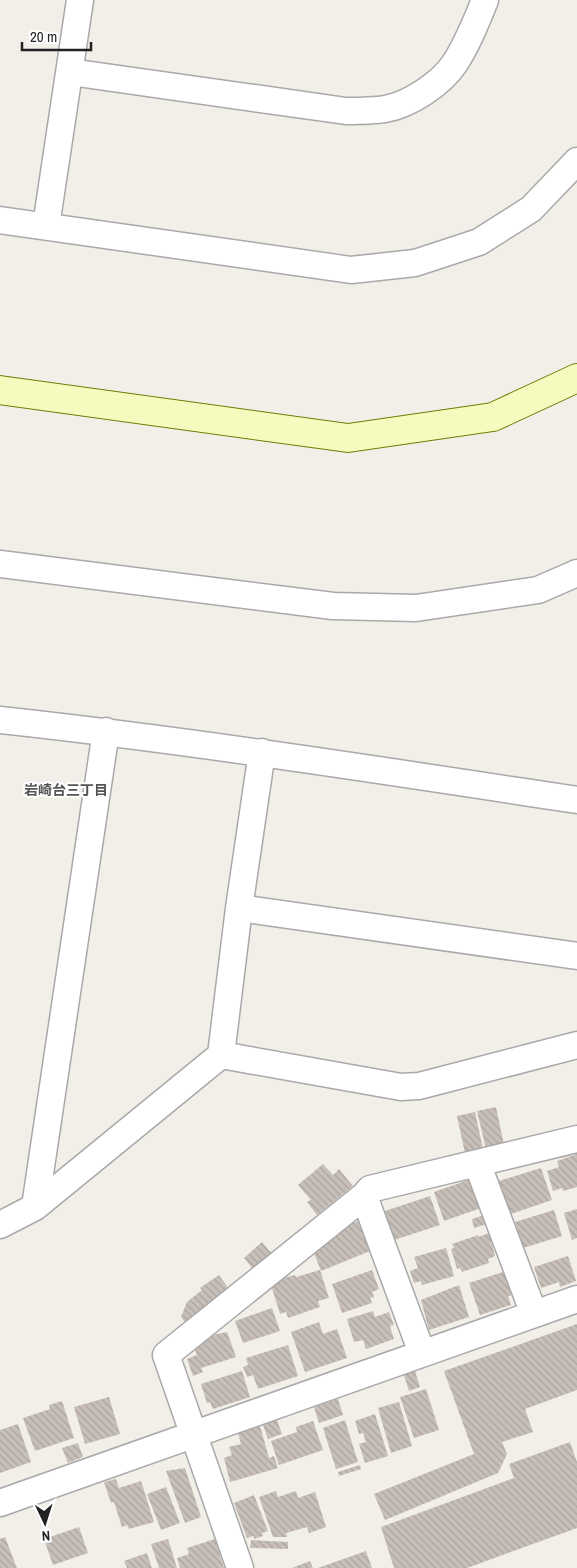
<svg xmlns="http://www.w3.org/2000/svg" width="577" height="1568" font-family="'Archivo Narrow','Noto Sans JP',sans-serif">
<style>
.building{fill:url(#building-back-hatch)}
.lines{fill:none;stroke-linecap:round;stroke-linejoin:round}
.street-casing{stroke:#a9a9a9;stroke-width:29}
.secondary-casing{stroke:#707d05;stroke-width:30}
.street{stroke:#fff;stroke-width:26}
.secondary{stroke:#f7fabf;stroke-width:28}
.labels{text-anchor:middle;dominant-baseline:central;stroke-width:4;stroke-linejoin:round;paint-order:stroke}
.neighbourhood-label{font-size:14px;font-weight:bold;fill:#555;stroke:#fff}
</style>
<defs>
<pattern id="building-back-hatch" width="6" height="6" patternUnits="userSpaceOnUse" patternTransform="scale(1.25)"><rect width="6" height="6" fill="#c7bfb8"/><path d="M-1 5l2 2M0 0l6 6M5-1l2 2" fill="none" stroke="#aba49e"/></pattern>
</defs>
<rect width="100%" height="100%" fill="#f2efe9"/>
<path class="building" d="M496,1107L504,1145L486,1149L477,1111Z
M475,1112L483,1149L465,1153L457,1116Z
M577,1154V1187L563,1191L562,1188L553,1191L547,1171L559,1167L557,1161Z
M323,1164L333,1175L339,1169L353,1186L317,1215L307,1202L311,1200L298,1185Z
M541,1168L552,1200L505,1216L507,1205L499,1181Z
M474,1178L484,1207L444,1221L434,1192Z
M430,1196L440,1225L394,1240L385,1211Z
M577,1209V1238L572,1240L564,1213Z
M554,1210L562,1236L523,1248L515,1222Z
M488,1214L490,1223L474,1228L472,1219Z
M358,1221L370,1251L321,1271L313,1250L330,1232Z
M489,1233L495,1256L488,1259L489,1263L462,1272L460,1268L457,1269L451,1249L454,1248L452,1244L478,1235V1237Z
M262,1242L272,1254L254,1270L244,1258Z
M446,1248L454,1276L422,1285L421,1281L414,1283L410,1271L418,1268L414,1257Z
M568,1256L576,1281L560,1287L559,1282L541,1288L534,1267Z
M320,1270L329,1298L318,1301L320,1307L288,1318L286,1312L280,1314L271,1285L277,1283L276,1280L295,1275L296,1277Z
M372,1270L379,1289L372,1292L374,1297L370,1298L372,1303L342,1313L332,1284Z
M506,1271L514,1295L508,1296L511,1305L480,1315L469,1283Z
M219,1275L228,1288L187,1325L181,1317L187,1302L202,1290L200,1288Z
M459,1285L469,1317L429,1330L421,1300Z
M272,1308L280,1331L243,1343L235,1321Z
M373,1311L375,1317L389,1312L394,1325L390,1326L394,1339L366,1349L363,1340L354,1342L347,1319Z
M319,1322L323,1334L337,1329L347,1358L305,1372L291,1332Z
M577,1324V1390L525,1409L533,1432L502,1442L507,1454L498,1473L385,1520L374,1494L474,1454L444,1371Z
M227,1332L236,1357L201,1368L203,1372L193,1376L187,1359L197,1355L193,1344L208,1339L207,1336Z
M288,1345L298,1376L258,1389L253,1375L247,1377L243,1367L248,1365L246,1358Z
M242,1371L250,1397L213,1409L210,1402L207,1403L201,1384Z
M415,1371L420,1387L409,1391L404,1375Z
M426,1389L439,1430L414,1438L400,1397Z
M109,1397L120,1434L85,1444L74,1407Z
M338,1399L343,1415L319,1423L314,1407Z
M62,1401L74,1438L35,1451L23,1418L50,1409L49,1405Z
M399,1402L412,1446L391,1453L378,1408Z
M375,1414L388,1456L365,1463L359,1444L366,1442L363,1433L359,1434L355,1421Z
M277,1420L282,1434L268,1439L263,1425Z
M345,1420L358,1462L336,1469L323,1428Z
M313,1421L323,1450L279,1465L271,1441L297,1432L296,1427Z
M18,1424L31,1462L0,1473V1430Z
M260,1426L269,1458L274,1456L278,1468L230,1482L224,1458L232,1455L229,1447L241,1444L238,1433Z
M570,1442L577,1462V1528L467,1568H394L381,1527L514,1478L509,1464Z
M78,1443L83,1457L68,1463L62,1448Z
M360,1465L361,1469L339,1476L338,1472Z
M185,1468L201,1517L185,1523L166,1471Z
M116,1479L119,1488L141,1481L154,1522L129,1529L127,1525L122,1527L114,1502L111,1503L104,1482Z
M166,1487L180,1523L161,1530L147,1494Z
M276,1491L278,1497L296,1491L298,1498L315,1492L326,1527L309,1533L307,1527L286,1533L287,1537H273L259,1497Z
M254,1495L268,1531L262,1533L263,1536L254,1539V1536L247,1538L234,1503Z
M79,1527L88,1553L53,1565L44,1539Z
M5,1537L17,1568H0V1539Z
M168,1539L177,1568H159L151,1544Z
M215,1539L224,1568H180L177,1558L189,1554L187,1548Z
M251,1540L288,1542V1549L250,1548Z
M366,1551L372,1568H318Z
M147,1553L152,1568H127L124,1561Z
M310,1561L313,1568H292Z"/>
<g class="lines">
<defs>
<path id="street" d="M70,72L346,111C359,111 373,111 385,109C409,105 441,84 455,63C468,43 476,22 485,0
M0,220L351,270L415,263L479,242L531,209L577,161
M46,226L80,0
M0,564L333,606L416,608L538,590L577,573
M0,720C193,741 385,771 577,800
M239,908L577,956
M221,1055L401,1087L419,1086L577,1045
M477,1163L534,1314
M364,1196L422,1353
M35,1207L106,731
M0,1225L35,1207L221,1055L239,908L262,752
M0,1503L577,1299
M240,1568L166,1355L364,1196L370,1189L577,1139"/>
<path id="secondary" d="M0,390L348,438L493,417L577,378"/>
</defs>
<use href="#street" class="street-casing"/>
<use href="#secondary" class="secondary-casing"/>
<use href="#street" class="street"/>
<use href="#secondary" class="secondary"/>
</g>
<g class="labels">
<g class="neighbourhood-label">
<text x="66" y="790">岩崎台三丁目</text>
</g>
</g>
<g transform="translate(45 1523) rotate(176)" stroke="#ffffff" stroke-width="4" paint-order="stroke">
<path d="M0-4L9 19L0 12L-9 19Z" fill="#222222"/>
<text y="-8" font-size="14" font-weight="bold" text-anchor="middle" fill="#222222">N</text>
</g>
<path d="M22 42v8h69v-8" fill="none" stroke="#222222" stroke-width="2.5"/>
<text x="30" y="42" font-size="15" fill="#222222" stroke="#ffffff" stroke-width="4" paint-order="stroke">20 m</text>
</svg>
